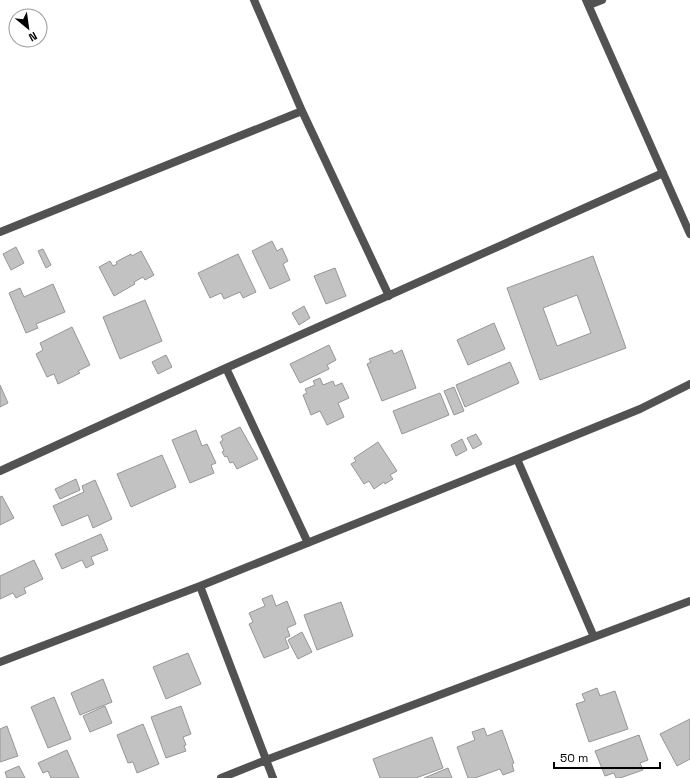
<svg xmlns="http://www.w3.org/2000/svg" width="690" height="778" font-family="'Space Grotesk',sans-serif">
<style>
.building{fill:#c2c2c2;stroke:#969696;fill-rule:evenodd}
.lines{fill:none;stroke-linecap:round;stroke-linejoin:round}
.minor{stroke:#525252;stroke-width:8}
</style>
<rect width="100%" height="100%" fill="#fff"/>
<path class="building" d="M272,241L277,251L282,248L288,261L283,264L290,280L270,289L252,251Z
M16,247L24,263L11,270L3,254Z
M43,249L51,265L46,268L38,251Z
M141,251L154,275L145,280L143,277L134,282L135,284L114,296L99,267L110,261L113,266L117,264L116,262L131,254L132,256Z
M238,254L256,292L243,298L240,292L224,299L221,293L210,298L198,273Z
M593,256L626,348L540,380L507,288ZM577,295L591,333L557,346L543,308Z
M335,268L346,296L326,304L314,276Z
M53,284L65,312L36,324L38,328L26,333L9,293L20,288L24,297Z
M145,300L162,341L120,359L103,317Z
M304,306L310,318L299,325L292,313Z
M494,323L505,349L468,365L457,340Z
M72,327L90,365L78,371L80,373L58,384L54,374L47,377L36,354L43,350L40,343Z
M329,345L336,360L327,365L329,369L300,383L290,364Z
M392,350L394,354L402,350L416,388L382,401L367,364L371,362L369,359Z
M166,355L172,367L158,374L152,362Z
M510,362L519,383L465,407L456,385Z
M320,378L323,385L333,381L335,386L342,383L349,398L338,403L344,417L327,425L320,411L311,415L303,395L307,393L305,389L315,385L313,381Z
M0,385L8,403L0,407Z
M454,387L464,411L454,415L444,391Z
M440,393L449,415L402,434L393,411Z
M240,427L258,459L237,469L233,462L230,463L227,456L225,457L222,452L224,451L220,442L223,440L221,436Z
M196,430L202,446L207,444L216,463L211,465L214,473L190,483L172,440Z
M476,434L482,444L473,449L467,438Z
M462,439L467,450L456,456L451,445Z
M378,442L397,471L390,475L393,479L385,484L384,482L374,489L369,481L364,484L351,464L356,461L354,458Z
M162,455L176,487L131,507L117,474Z
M76,479L80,490L60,499L55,489Z
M95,480L112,519L93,528L88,515L62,526L53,506L84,492L82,486Z
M2,496L14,518L0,525V497Z
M101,534L108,550L91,557L94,564L86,568L82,560L62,569L55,554Z
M34,560L43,579L24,588L26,593L16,598L13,593L0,599V576Z
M272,595L276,606L287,601L296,624L287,628L290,636L285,638L289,648L264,658L249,624L253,622L249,613L265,606L262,599Z
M341,602L353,636L317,650L304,615Z
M302,632L312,652L298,659L288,640Z
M188,653L201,684L166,699L153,667Z
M103,679L112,702L80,715L71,693Z
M597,688L600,696L615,691L628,729L589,742L576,704L585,701L582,694Z
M54,697L71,739L48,748L31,707Z
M105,706L112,723L90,732L83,716Z
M181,706L191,734L183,737L186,745L184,746L186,751L166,758L151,717Z
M690,719V759L677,766L660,734Z
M143,724L159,764L137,773L133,762L128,763L117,735Z
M7,726L18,756L0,762V729Z
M484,728L487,736L502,730L514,763L512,764L514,771L503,775L500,769L475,778H468L457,747L475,740L472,732Z
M639,735L648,760L640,763L643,770L620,778H616L614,773L605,776L595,751Z
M432,737L443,768L416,778H380L373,759Z
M67,750L79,778H51L48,771L43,773L38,763Z
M19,766L25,778H7L5,772Z
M448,768L452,778H424Z"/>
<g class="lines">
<path class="minor" d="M254,0L302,111L389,296
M586,0L690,234
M589,5L602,0
M0,232L302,111
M226,368L308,543
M517,459L594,637
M0,471L226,368L663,173
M200,586L273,778
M0,662L200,586L517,459L640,409L690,384
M221,778L266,760L690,601"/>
</g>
<g transform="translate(28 28) rotate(151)"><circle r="19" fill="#ffffff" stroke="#999999"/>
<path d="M0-3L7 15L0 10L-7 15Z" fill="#000000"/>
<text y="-6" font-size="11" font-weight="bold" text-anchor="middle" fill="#000000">N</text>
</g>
<path d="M554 762v6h106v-6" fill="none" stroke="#000000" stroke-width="2"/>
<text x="560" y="762" font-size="12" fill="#000000" stroke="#ffffff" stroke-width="3" paint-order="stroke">50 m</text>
</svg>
